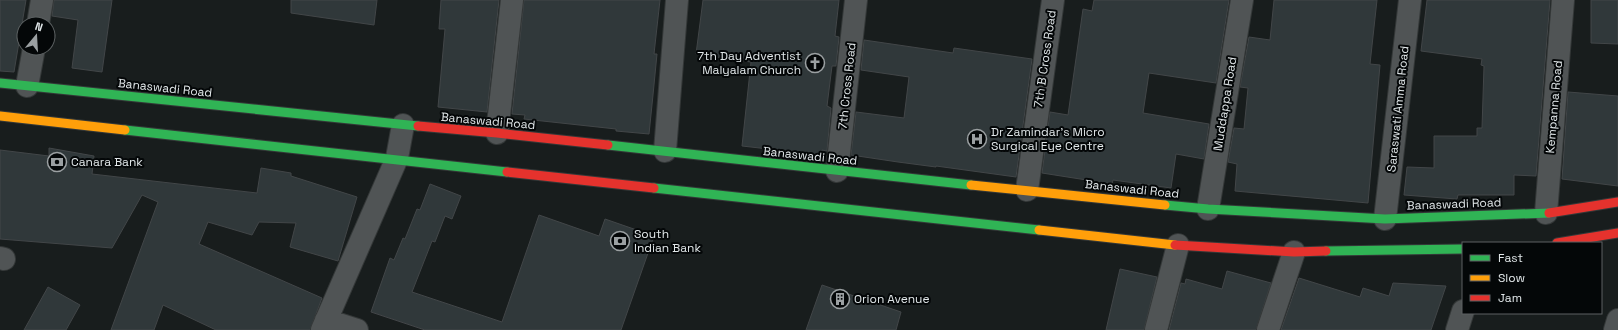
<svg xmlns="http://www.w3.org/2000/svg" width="1618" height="330" font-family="'Space Grotesk',sans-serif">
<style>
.building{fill:#30383a;stroke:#424648}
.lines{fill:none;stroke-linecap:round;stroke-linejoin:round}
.street-casing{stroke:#343838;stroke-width:24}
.fast-casing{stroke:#343838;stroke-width:11}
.slow-casing{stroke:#343838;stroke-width:11}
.jam-casing{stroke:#343838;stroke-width:11}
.street{stroke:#505455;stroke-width:22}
.fast{stroke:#30b455;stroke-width:9}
.slow{stroke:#ff9f0a;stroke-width:9}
.jam{stroke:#e5322d;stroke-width:9}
.labels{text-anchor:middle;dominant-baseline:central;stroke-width:4;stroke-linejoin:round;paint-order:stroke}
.poi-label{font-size:12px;fill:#e1e7e9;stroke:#040708;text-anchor:start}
.street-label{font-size:12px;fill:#e1e7e9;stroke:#040708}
</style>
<rect width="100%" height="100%" fill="#181d1d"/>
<path class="building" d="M0,0H26L14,72L0,71Z
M54,0H112L102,72L72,68L78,20L52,16Z
M291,0H377L374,25L291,13Z
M441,0H499L487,112L438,107L445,29H439Z
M524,0H660L654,54H657L653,95L649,134L616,131V129L524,119L525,115L512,114Z
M703,0H839L835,36L839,37L836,66H832L827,106L831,108L827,151L822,150L821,155L742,146L751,62L696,54Z
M1094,0H1229L1216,83L1149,73L1143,113L1209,124L1204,159L1176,154L1171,188L1113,180L1112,184L1042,173L1050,112L1068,115L1083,9L1092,11Z
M1274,0H1377L1370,64L1380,65L1368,203L1235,191L1237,164L1228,162L1234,128L1244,129L1248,88L1240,87L1249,37L1270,40Z
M1427,0H1550L1536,176L1514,175V195H1458L1457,199L1404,195L1407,167L1434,168V136H1477V128H1482L1484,66L1481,65L1482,59L1421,51Z
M1591,0H1618V44L1591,43Z
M864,40L953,53L954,48L1032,59L1016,177L936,166V167L898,162L851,155L856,112L904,118L909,77L861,70Z
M1568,92L1618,96V186L1562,179Z
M49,148L94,156L92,174L257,193L261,168L291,173V176L357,197L338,261L290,247L296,223L259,222L252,235L208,222L199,244L322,298L310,330H216L163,305L154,330H111L158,202L142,195L112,248L0,239V150L49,156Z
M430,184L461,196L452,219L445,216L435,242L432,241L412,292L502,322L539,215L599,236L605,219L654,236L621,330H425L371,312L390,258L394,260L403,238L405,239L417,209L420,210Z
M1120,269L1157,277L1144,330H1106Z
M1227,271L1271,283L1256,330H1169L1181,283L1185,284L1186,279L1222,289Z
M1299,278L1360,297L1363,288L1389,296L1393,283L1446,286L1431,330H1281Z
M822,285L901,312L896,330H806Z
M48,287L80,305L66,330H24Z"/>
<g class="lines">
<defs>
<path id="street" d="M38,24L42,0
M27,86L34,48
M497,133L512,0
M665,151L677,0
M837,171L856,0
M1027,190L1053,0
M1208,209L1242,0
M1546,213L1563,0
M1385,219L1410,0
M0,258L4,259
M326,320L357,330
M322,330L397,158L403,125
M1156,330L1178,245
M1268,330L1294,252
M1457,330L1463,311
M1615,330L1618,320"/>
<path id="fast" d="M0,83L418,126
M125,130L507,172
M608,145L971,185
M654,188L1039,230
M1165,205L1208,209L1385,219L1549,213
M1326,251L1463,249"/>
<path id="slow" d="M0,116L125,130
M971,185L1165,205
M1039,230L1175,245"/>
<path id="jam" d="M418,126L497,133L608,145
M507,172L654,188
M1549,213L1618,202
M1557,243L1618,233
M1175,245L1294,252L1326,251"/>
</defs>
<use href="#street" class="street-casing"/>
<use href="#fast" class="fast-casing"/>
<use href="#slow" class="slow-casing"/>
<use href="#jam" class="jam-casing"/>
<use href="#street" class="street"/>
<use href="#fast" class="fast"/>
<use href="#slow" class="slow"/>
<use href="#jam" class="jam"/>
</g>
<defs>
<symbol id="church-ring" viewBox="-11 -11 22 22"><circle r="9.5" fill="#040708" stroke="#9ba0a2" stroke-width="1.5"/><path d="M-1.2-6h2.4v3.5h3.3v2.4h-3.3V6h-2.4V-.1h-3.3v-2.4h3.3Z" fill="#9ba0a2"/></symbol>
<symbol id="hospital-ring" viewBox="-11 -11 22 22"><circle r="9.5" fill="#040708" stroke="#9ba0a2" stroke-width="1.5"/><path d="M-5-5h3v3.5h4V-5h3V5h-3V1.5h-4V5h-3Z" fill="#9ba0a2"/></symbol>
<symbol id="bank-ring" viewBox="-11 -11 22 22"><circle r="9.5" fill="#040708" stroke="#9ba0a2" stroke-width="1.5"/><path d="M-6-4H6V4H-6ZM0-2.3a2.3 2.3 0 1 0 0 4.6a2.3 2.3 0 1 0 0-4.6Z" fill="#9ba0a2"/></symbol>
<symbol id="building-ring" viewBox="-11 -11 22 22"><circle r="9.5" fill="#040708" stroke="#9ba0a2" stroke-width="1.5"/><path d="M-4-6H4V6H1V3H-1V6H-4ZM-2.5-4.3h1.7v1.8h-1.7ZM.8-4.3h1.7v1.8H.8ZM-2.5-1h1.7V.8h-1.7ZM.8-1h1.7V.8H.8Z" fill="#9ba0a2"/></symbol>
</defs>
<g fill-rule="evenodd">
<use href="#church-ring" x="804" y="52" width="22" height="22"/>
<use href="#hospital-ring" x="966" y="128" width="22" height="22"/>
<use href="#bank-ring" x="46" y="151" width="22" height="22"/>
<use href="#bank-ring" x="609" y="230" width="22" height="22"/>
<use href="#building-ring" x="829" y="288" width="22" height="22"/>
</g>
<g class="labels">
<g class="poi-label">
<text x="801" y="56" text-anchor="end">7th Day Adventist<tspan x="801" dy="14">Malyalam Church</tspan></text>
<text x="991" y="132">Dr Zamindar's Micro<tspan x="991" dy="14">Surgical Eye Centre</tspan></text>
<text x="71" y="162">Canara Bank</text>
<text x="634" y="234">South<tspan x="634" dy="14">Indian Bank</tspan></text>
<text x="854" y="299">Orion Avenue</text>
</g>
<g class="street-label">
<text transform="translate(1045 59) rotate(-82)">7th B Cross Road</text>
<text transform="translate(847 86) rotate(-84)">7th Cross Road</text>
<text transform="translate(165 88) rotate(6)">Banaswadi Road</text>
<text transform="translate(1225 104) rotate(-81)">Muddappa Road</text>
<text transform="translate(1554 107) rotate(-85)">Kempanna Road</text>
<text transform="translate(1398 109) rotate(-84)">Saraswati Amma Road</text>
<text transform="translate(488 121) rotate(5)">Banaswadi Road</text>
<text transform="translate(810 156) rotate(6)">Banaswadi Road</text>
<text transform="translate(1132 189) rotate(6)">Banaswadi Road</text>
<text transform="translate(1454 204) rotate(-2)">Banaswadi Road</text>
</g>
</g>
<rect x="1462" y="242" width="140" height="72" fill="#040708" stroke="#5c6162"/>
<rect x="1470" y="255" width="20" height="6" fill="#30b455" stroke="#5c6162"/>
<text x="1498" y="262" font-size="12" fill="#e1e7e9">Fast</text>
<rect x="1470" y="275" width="20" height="6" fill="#ff9f0a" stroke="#5c6162"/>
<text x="1498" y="282" font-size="12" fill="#e1e7e9">Slow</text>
<rect x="1470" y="295" width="20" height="6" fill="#e5322d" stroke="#5c6162"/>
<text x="1498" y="302" font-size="12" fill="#e1e7e9">Jam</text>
<g transform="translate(36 36) rotate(18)"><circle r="19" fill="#040708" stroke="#5c6162"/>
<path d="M0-3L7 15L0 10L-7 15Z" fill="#9ba0a2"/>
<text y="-6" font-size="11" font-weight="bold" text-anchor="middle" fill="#e1e7e9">N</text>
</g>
</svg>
